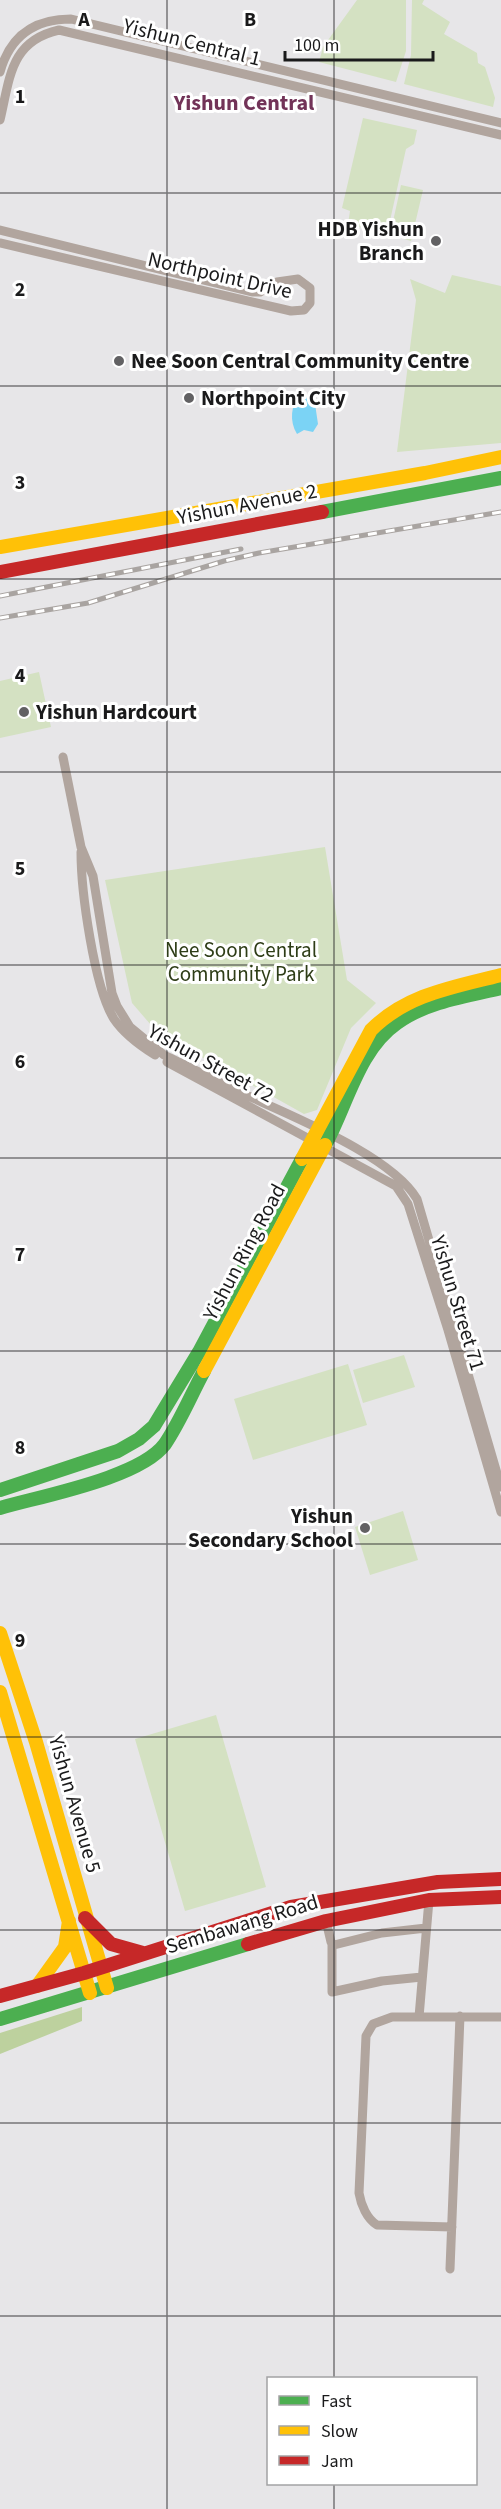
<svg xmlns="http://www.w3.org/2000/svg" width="501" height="2509" font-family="'Source Sans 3',sans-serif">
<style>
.green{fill:#d4e1c2}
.forest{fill:#bdd19e}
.water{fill:#7bd3f5}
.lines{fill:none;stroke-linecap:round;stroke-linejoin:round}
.street{stroke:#b1a59e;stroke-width:9}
.fast{stroke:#4caf50;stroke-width:14}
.slow{stroke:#ffc107;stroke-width:14}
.jam{stroke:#c62828;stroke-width:14}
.rail-casing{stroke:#a9a4a1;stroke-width:5}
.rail{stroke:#fff;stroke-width:3;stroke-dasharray:9;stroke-linecap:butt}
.grid{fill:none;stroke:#1a1a1b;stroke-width:1.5;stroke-opacity:0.55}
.poi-dot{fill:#626163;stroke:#fff;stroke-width:2}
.labels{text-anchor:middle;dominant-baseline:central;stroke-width:6;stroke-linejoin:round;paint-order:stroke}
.street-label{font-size:21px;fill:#1a1a1b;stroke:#fff}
.poi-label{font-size:21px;font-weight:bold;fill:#1a1a1b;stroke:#fff;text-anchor:start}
.park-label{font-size:21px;fill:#2e3d17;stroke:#fff}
.neighbourhood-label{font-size:22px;font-weight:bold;fill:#723358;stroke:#fff}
.grid-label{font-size:20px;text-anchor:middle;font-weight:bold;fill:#1a1a1b;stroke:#fff;stroke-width:6;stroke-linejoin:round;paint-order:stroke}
</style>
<rect width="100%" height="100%" fill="#e7e6e8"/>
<path class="green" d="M357,0H406V51L396,82L319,62L323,47Z
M412,0H424L422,4L450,22L444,34L477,53L478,63L485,67L495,98L493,107L404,84L411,55Z
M363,118L417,130L414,144L406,149L387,234L348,224L350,211L342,208Z
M401,185L423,190L411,241L390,235Z
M452,275L501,286V443L397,452L416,300L410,279L445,293Z
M39,672L51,727L0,738V681Z
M325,847L347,980L376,1003L351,1028L317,1110L304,1114L157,1032L132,1003L105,880Z
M404,1355L415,1387L363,1403L353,1370Z
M348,1364L367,1425L253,1460L234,1399Z
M403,1511L418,1560L370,1575L355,1527Z
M216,1715L266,1887L185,1911L135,1739Z"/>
<path class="forest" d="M82,2007V2021L0,2054V2033Z"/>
<path class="water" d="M300,393L308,398L314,397L318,424L313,432L304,430L297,434C289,421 291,405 300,393Z"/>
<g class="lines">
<path class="street" d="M0,72C10,36 34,19 71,19L501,123
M0,120C10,78 10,41 59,30L501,135
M0,230L252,292H260L277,282L298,279L310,288V303L304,310L291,311L0,243
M63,757L81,847L93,876L112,993L117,1006L130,1027L164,1055C194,1069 224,1085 255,1099C300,1120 392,1157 417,1199L501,1487
M81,852C81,891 94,987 114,1019C124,1034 139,1045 155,1055
M167,1062L396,1186L408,1204L448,1330L501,1512
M326,1921L331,1942L334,1945L382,1933L426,1928
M332,1944V1992L382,1981L422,1977
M419,2017L429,1900
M452,2227L377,2225C367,2219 361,2205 359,2193L366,2036L373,2024L392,2017H501
M450,2269L460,2016"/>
<path class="fast" d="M322,512L501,478
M325,1145C347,1105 358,1050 397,1023C426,1002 466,996 501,988
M0,1490L118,1451L139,1439L154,1426L199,1352L302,1159
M0,1508C41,1496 140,1478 165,1444C180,1422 191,1395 204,1371
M0,2019L248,1944"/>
<path class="slow" d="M0,547L425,473L501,457
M302,1159L371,1030C407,994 454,987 501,975
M204,1371L325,1145
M0,1633L36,1742L107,1988
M0,1692L90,1993
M37,1986L65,1947L69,1921"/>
<path class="jam" d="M0,572L322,512
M85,1918L111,1944L143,1953
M248,1944L326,1921L429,1900L501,1897
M0,1996L84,1973L291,1907L438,1882L501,1879"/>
<defs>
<path id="rail" d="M0,596L241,549
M0,618L88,603L224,561L259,553L501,512"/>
</defs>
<use href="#rail" class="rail-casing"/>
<use href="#rail" class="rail"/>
</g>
<path class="grid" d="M167,0V2509M334,0V2378M0,193H501M0,386H501M0,579H501M0,772H501M0,965H501M0,1158H501M0,1351H501M0,1544H501M0,1737H501M0,1930H501M0,2123H501M0,2316H501M334,2484V2509"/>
<g class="poi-dot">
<circle cx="436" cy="241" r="6"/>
<circle cx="119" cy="361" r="6"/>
<circle cx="189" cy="398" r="6"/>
<circle cx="24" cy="712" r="6"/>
<circle cx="365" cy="1528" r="6"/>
</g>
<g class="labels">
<g class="street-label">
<text transform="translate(192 42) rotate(14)">Yishun Central 1</text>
<text transform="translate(220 275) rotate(13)">Northpoint Drive</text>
<text transform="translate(247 504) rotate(-11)">Yishun Avenue 2</text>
<text transform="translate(211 1063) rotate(29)">Yishun Street 72</text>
<text transform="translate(244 1252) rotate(-62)">Yishun Ring Road</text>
<text transform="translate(458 1303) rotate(73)">Yishun Street 71</text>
<text transform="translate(75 1804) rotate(74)">Yishun Avenue 5</text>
<text transform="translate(242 1924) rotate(-17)">Sembawang Road</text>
</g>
<g class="poi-label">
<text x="424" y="229" text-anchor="end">HDB Yishun<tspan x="424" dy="24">Branch</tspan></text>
<text x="131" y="361">Nee Soon Central Community Centre</text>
<text x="201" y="398">Northpoint City</text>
<text x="36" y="712">Yishun Hardcourt</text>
<text x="353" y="1516" text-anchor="end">Yishun<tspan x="353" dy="24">Secondary School</tspan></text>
</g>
<g class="park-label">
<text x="241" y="950">Nee Soon Central<tspan x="241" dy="24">Community Park</tspan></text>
</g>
<g class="neighbourhood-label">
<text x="244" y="103">Yishun Central</text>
</g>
</g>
<g class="grid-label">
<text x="84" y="26">A</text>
<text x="250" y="26">B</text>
<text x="20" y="103">1</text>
<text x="20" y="296">2</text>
<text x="20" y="489">3</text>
<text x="20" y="682">4</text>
<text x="20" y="875">5</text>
<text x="20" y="1068">6</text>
<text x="20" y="1261">7</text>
<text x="20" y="1454">8</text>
<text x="20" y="1647">9</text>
</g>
<rect x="267" y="2377" width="210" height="108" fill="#ffffff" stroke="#a3a3a4" stroke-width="1.5"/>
<rect x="279" y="2396" width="30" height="9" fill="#4caf50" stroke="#a3a3a4" stroke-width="1.5"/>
<text x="321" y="2407" font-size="18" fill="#1a1a1b">Fast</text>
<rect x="279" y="2426" width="30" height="9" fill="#ffc107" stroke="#a3a3a4" stroke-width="1.5"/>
<text x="321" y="2437" font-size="18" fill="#1a1a1b">Slow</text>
<rect x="279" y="2456" width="30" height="9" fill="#c62828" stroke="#a3a3a4" stroke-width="1.5"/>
<text x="321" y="2467" font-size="18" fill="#1a1a1b">Jam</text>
<path d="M285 51v9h148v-9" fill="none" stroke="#1a1a1b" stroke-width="3"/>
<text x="294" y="51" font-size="18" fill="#1a1a1b" stroke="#ffffff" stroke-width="4.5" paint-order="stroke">100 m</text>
</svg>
